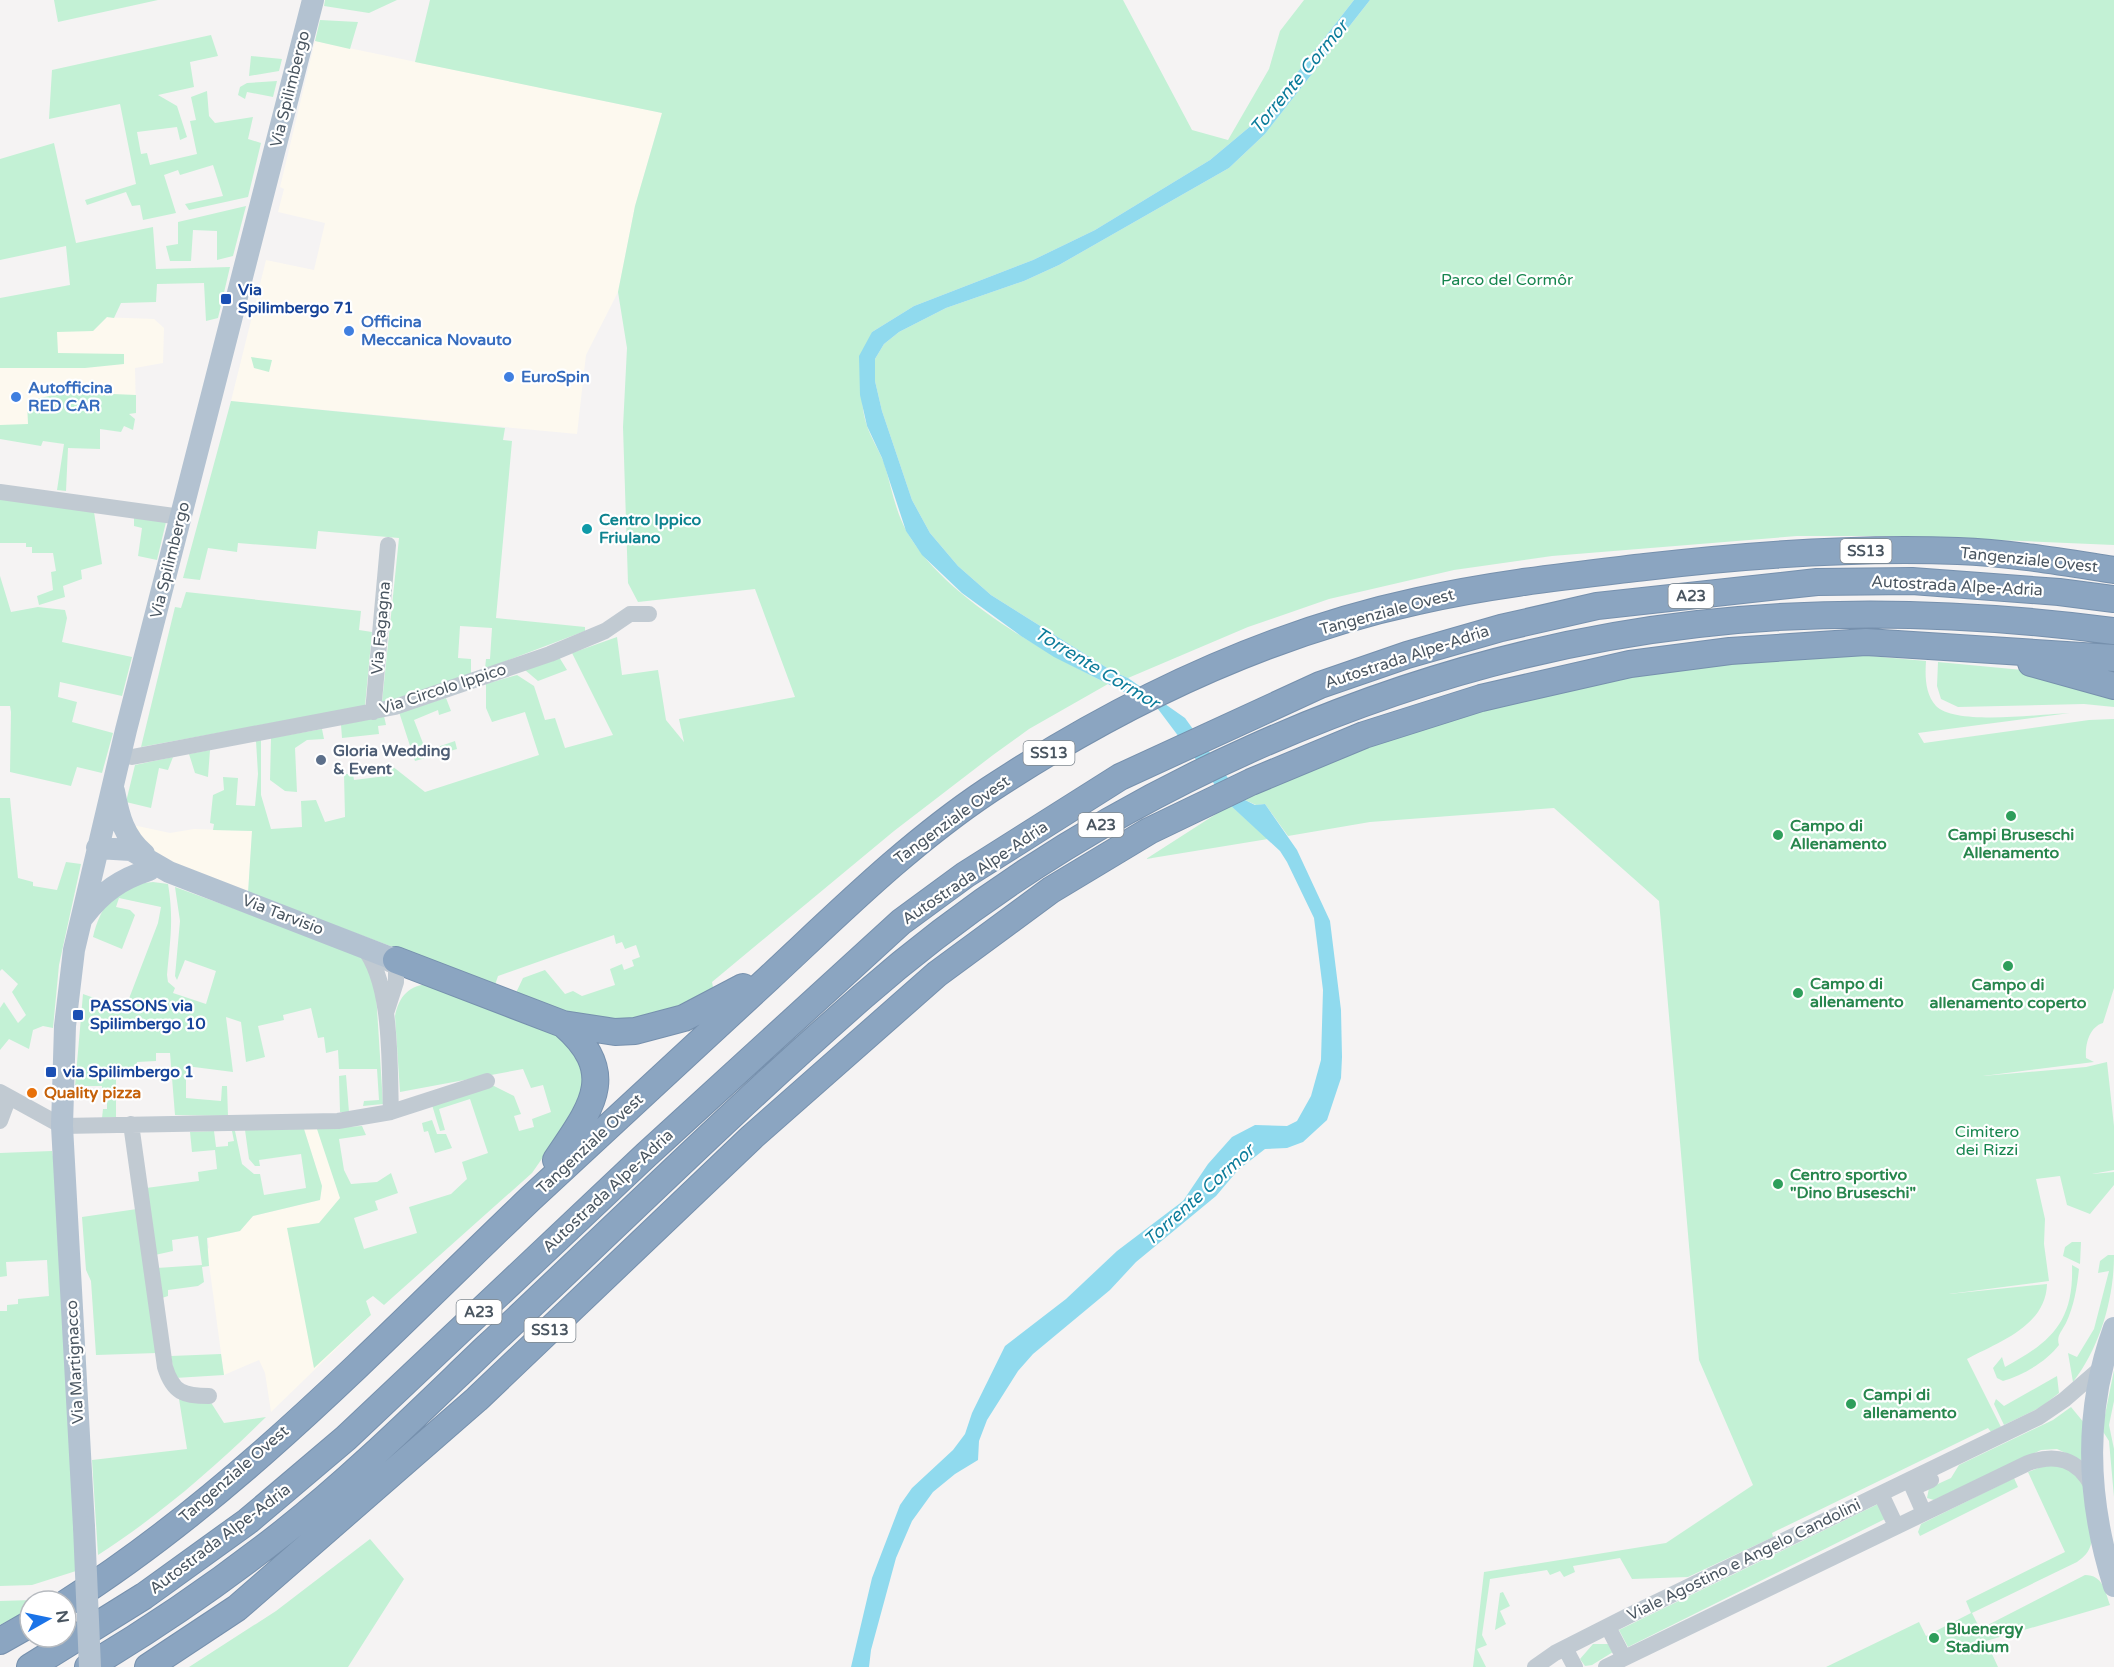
<svg xmlns="http://www.w3.org/2000/svg" width="2114" height="1667" font-family="'Varela Round',sans-serif">
<style>
.commercial{fill:#fdf9ef}
.green{fill:#c3f1d5}
.water{fill:#90daee}
.lines{fill:none;stroke-linecap:round;stroke-linejoin:round}
.highway-casing{stroke:#7690ad;stroke-width:28}
.minor{stroke:#c1cad2;stroke-width:16}
.major{stroke:#b3c2d1;stroke-width:22}
.highway{stroke:#8ba5c1;stroke-width:26}
.major-bridge{stroke:#b3c2d1;stroke-width:22}
.transit-dot{fill:#1a4fb4;stroke:#fff;stroke-width:2}
.shop-dot{fill:#3f7fe0;stroke:#fff;stroke-width:2}
.culture-dot{fill:#0f9aa8;stroke:#fff;stroke-width:2}
.service-dot{fill:#5c6f8a;stroke:#fff;stroke-width:2}
.leisure-dot{fill:#2e9e5b;stroke:#fff;stroke-width:2}
.food-dot{fill:#e8710a;stroke:#fff;stroke-width:2}
.labels{text-anchor:middle;dominant-baseline:central;stroke-width:4.5;stroke-linejoin:round;paint-order:stroke}
.shield{fill:#fff;stroke:#808990;stroke-width:1.5}
.shield-label{font-size:15px;font-weight:bold;fill:#4a5661}
.street-label{font-size:16px;fill:#4a5661;stroke:#fff}
.park-label{font-size:16px;fill:#17864f;stroke:#fff}
.transit-label{font-size:16px;font-weight:bold;fill:#164399;stroke:#fff;text-anchor:start}
.shop-label{font-size:16px;font-weight:bold;fill:#366cbe;stroke:#fff;text-anchor:start}
.culture-label{font-size:16px;font-weight:bold;fill:#0d838f;stroke:#fff;text-anchor:start}
.service-label{font-size:16px;font-weight:bold;fill:#4e5e75;stroke:#fff;text-anchor:start}
.leisure-label{font-size:16px;font-weight:bold;fill:#27864d;stroke:#fff;text-anchor:start}
.food-label{font-size:16px;font-weight:bold;fill:#c56008;stroke:#fff;text-anchor:start}
.water-label{font-size:18px;font-style:italic;fill:#0c7c9b;stroke:#fff}
</style>
<rect width="100%" height="100%" fill="#f5f3f3"/>
<path class="commercial" d="M315,41L662,113L635,206L618,292L586,355L577,434L231,401L266,260L314,270L325,223L278,212L284,189L280,187Z
M0,298L72,316L154,319L164,328L163,363L135,368L136,413L66,422L0,439Z
M133,825L170,833L194,829L252,831L248,893L165,860L154,852Z
M304,1129H317L373,1296L365,1301L371,1315L271,1412L265,1373L259,1360L224,1375L207,1249L209,1248L208,1238L240,1231L253,1216L320,1200L322,1186Z"/>
<path class="green" d="M54,0H158L58,22Z
M325,0H397L369,13L324,6Z
M430,0H1123L1192,130L1228,140L1269,69L1280,31L1304,0H1354L1265,114L1210,160L1095,230L1033,260L914,306L872,332C866,363 856,394 867,426C871,438 879,450 884,463C891,485 895,511 907,532C943,596 1043,652 1108,684L1029,729L993,755L894,831L712,982L714,992L679,1013L598,1025L514,997L523,978L545,970L565,994L573,991L582,996L615,985L610,969L622,964L624,970L634,966L632,960L640,957L636,945L625,949L622,942L616,944L614,935L498,976L495,985L248,893L252,831L213,830L214,824L210,823L213,795L224,790L223,777L238,778L236,805L255,806L258,774L256,741L261,740V795L271,829L302,827L301,801L316,800L325,822L345,817L344,774H353L354,780L386,776L387,762L425,792L539,755L525,712L492,722L486,708V684L517,675L534,686L545,720L555,718L565,748L613,735L572,653L617,637L622,675L658,670L666,720L684,742L679,719L795,697L755,589L638,602L628,583L623,427L627,348L618,292L635,206L662,113L415,62Z
M1370,0H2114V545L1901,536H1797L1552,556L1454,570L1329,599L1248,627L1128,678L1112,671L991,595L958,566L930,533L912,500L882,411L875,381V359L884,344L899,332L946,308L1024,281L1059,265L1229,168L1265,134Z
M320,20L358,22L350,49L315,41Z
M211,35L218,56L190,62L194,87L158,95L177,106L187,137L180,140L177,127L137,132L141,154L147,153L150,165L197,154L190,121L196,120L191,97L207,91L209,116L215,123L253,117L248,139L261,143L248,197L189,210L185,204L223,196L213,165L180,175L178,170L164,175L176,213L143,220L140,205L132,206L126,192L87,205L85,200L136,184L120,104L49,119L52,70Z
M251,56L282,59L279,71L249,76Z
M277,81L273,97L247,92L245,99L238,95L240,87L247,83Z
M54,143L76,243L153,227L156,269L230,267L218,318L206,321L204,283L157,284L156,302L121,303L114,318L107,317L93,331L57,332L58,353L124,354V364L85,368H0V298L70,285L66,246L0,260V159Z
M246,206L233,256L217,260V231L193,230L191,261H170L166,246L178,244V222Z
M251,357L272,360L269,372L254,368Z
M67,392L136,395V413L129,414L135,419L133,430L124,426L121,432L100,429V449L68,448L66,491L57,490L64,444L43,441L41,446L0,439V425L28,424L27,401Z
M231,401L505,428L503,440L512,441L496,618L585,627V631L485,669L486,659H490L492,628L460,626L458,658L471,659V674L407,696L382,702L399,538L318,531L316,549L238,543L237,552L208,548L200,580L183,578Z
M0,499L94,512L102,564L81,570L82,579L63,586L65,597L39,605L37,596L53,590L51,572L56,571L53,553H32V547H26V543H0Z
M134,518L166,522L157,560L138,556L142,528L134,526Z
M0,576L11,612L38,607L65,610L67,618L62,642L132,657L122,696L60,682L58,697L77,702L72,722L113,733L102,773L77,767L71,786L10,772L11,712L10,706H0Z
M186,592L361,611L359,630L372,632L365,706L141,747L175,607L181,608Z
M1848,654L1926,661C1925,676 1925,694 1936,706C1955,726 2041,714 2070,713L1918,733L1924,743L2089,720L2114,719V988L2103,1023C2089,1027 2085,1045 2086,1058L2094,1062L1983,1076L2086,1067L2107,1062L2114,1126V1170L2092,1174L2114,1172V1185L2090,1214L2067,1205L2060,1176L2036,1179L2045,1219L2044,1244L2049,1281L1949,1294L2047,1284C2046,1326 1999,1342 1967,1359L2001,1427L1991,1432L1988,1428L1772,1533L1773,1537L1688,1577L1632,1579L1620,1558L1573,1566L1575,1572L1564,1577L1560,1571L1550,1575L1547,1570L1490,1579L1482,1635L1487,1645L1477,1649L1486,1667H1473L1484,1572L1666,1543L1753,1485L1699,1360L1659,901L1554,808L1370,822L1288,836L1265,804L1256,805L1243,799L1372,745L1468,713L1672,666Z
M559,657L567,670L538,681L525,670Z
M1938,662L2033,671L2114,693V707L2084,704L1958,707L1941,699L1937,686Z
M446,698L451,711L439,715L438,710L414,720L426,751L455,741L457,749L415,761L399,712Z
M384,716L386,725L378,726L379,734L342,738L341,725Z
M322,729L324,739L307,740L295,748L297,792L285,791L270,780L271,738Z
M210,750L208,777L195,773L189,754Z
M173,757L168,770L159,768L151,808L126,802L135,765Z
M0,798H10L18,878L33,882V886L57,890L66,862L81,864L59,965L53,1028L43,1026L33,1030L29,1049L9,1039L0,1050V1008L4,1002L18,1023L26,1015L12,992L18,984L2,969L0,971Z
M1230,805L1268,839L1146,859Z
M153,882L168,884C174,920 170,940 167,975L168,982L175,988L173,993L206,1004L216,971L185,960L177,980L175,976L180,921L175,887L350,951L365,960L376,993L383,1104L363,1106L364,1101L379,1100L377,1069H339L338,1050L326,1053L324,1037L318,1038L311,1008L283,1015L284,1020L258,1026L265,1057L246,1062L241,1022L226,1017L233,1072L186,1066V1098L221,1101L222,1086H227L228,1116L175,1115L170,1053H156V1061L137,1062V1068L116,1070V1117L102,1118L103,1109H107V1096H102V1086H75L83,994L125,1009L158,923L161,907L119,898L116,907L130,910L135,915L122,949L93,937C101,904 116,885 153,882Z
M430,984L537,1022L573,1043L589,1091L532,1173L384,1305L373,1296L366,1301L371,1315L314,1368L287,1228L319,1223L340,1198L317,1129L362,1126L366,1135L339,1139L344,1170L351,1184L377,1182L391,1173L398,1193L375,1201L378,1210L354,1218L364,1249L417,1233L409,1207L451,1194L467,1179L462,1162L488,1153L470,1099L439,1109L445,1130L440,1131L432,1105L490,1084L514,1096L521,1114L514,1116L519,1131L534,1127L532,1119L551,1112L543,1085L531,1088L523,1069L400,1092L395,1016C399,996 409,985 430,984Z
M346,1075L349,1112H340L339,1076Z
M432,1120L437,1134H446L452,1148L435,1153L428,1131L424,1132L422,1123Z
M304,1129L322,1186L320,1200L253,1216L240,1231L207,1238L209,1266L202,1267L204,1282L198,1286L168,1290V1296L162,1298L157,1268L202,1265L198,1236L172,1240L173,1251L155,1255L146,1188L199,1181L198,1172L217,1169L215,1150L192,1152L190,1132L214,1131L216,1147L228,1146V1142L234,1141L232,1131H235L242,1164L254,1174H260L264,1195L306,1188L301,1154L259,1160L260,1166H255L249,1159L245,1130Z
M52,1151L56,1174L76,1571L32,1585L0,1586V1311H7V1305L18,1304V1299L49,1296L47,1260L6,1262L7,1276L0,1277V1153Z
M137,1209L157,1353L96,1355L91,1281L86,1270L82,1217Z
M2072,1242H2081L2080,1264L2063,1256L2065,1247Z
M2108,1255H2114C2114,1299 2100,1347 2073,1382L2068,1353L2077,1357L2094,1329L2109,1271L2098,1273L2100,1261Z
M2072,1265L2079,1269C2077,1288 2074,1306 2066,1323C2062,1331 2056,1336 2059,1345C2046,1362 2023,1375 2003,1381L1997,1378L1993,1368L2002,1357L2005,1367C2051,1342 2074,1322 2072,1265Z
M221,1354L224,1375L175,1378L171,1356Z
M2114,1370V1401L2109,1425L2114,1449V1497L2109,1441L2102,1430Z
M2057,1376L2059,1393L2041,1407L2004,1425L1994,1404L1996,1399L2004,1406Z
M179,1399L210,1401L224,1423L266,1417C213,1469 160,1515 98,1555L92,1460L187,1449Z
M2071,1407L2085,1424V1462L2057,1449L2041,1450L1934,1500L1927,1498L1929,1488L1951,1478L1959,1465L2053,1420Z
M2046,1465C2059,1466 2071,1468 2080,1479C2088,1487 2094,1532 2091,1544C2089,1552 2084,1557 2077,1562L1972,1613L1980,1629L2085,1575C2103,1575 2105,1591 2110,1605L1986,1641L1998,1667H1826L1919,1622L1926,1636L1971,1613L1966,1601L2065,1552L2028,1472Z
M2014,1478L2018,1487L1920,1536L1918,1532L1921,1524Z
M1878,1504L1885,1519L1628,1647L1619,1630Z
M370,1539L404,1579L348,1667H189L276,1611Z
M1503,1592L1510,1606L1500,1611L1506,1624L1495,1630L1500,1593Z
M33,1600L35,1601H30V1609L0,1625V1601Z
M1593,1644H1610L1613,1652L1592,1665L1585,1666L1580,1659Z"/>
<path class="water" d="M1354,0H1370L1265,134L1229,168L1059,265L1024,281L946,308L899,332L884,344L875,359V381L882,411L912,500L930,533L958,566L991,595L1112,671L1128,678L1185,718L1243,799L1255,805L1265,804L1297,850L1330,921L1341,1010L1342,1057L1341,1078L1327,1120L1303,1142L1287,1148L1265,1149L1238,1170L1216,1196L1136,1262L1110,1290L1033,1354L1018,1371L987,1420L979,1441L978,1460L955,1474L933,1492L912,1521L896,1558L871,1650L869,1667H851L872,1578L900,1505L912,1488L953,1450L965,1434L972,1413L1005,1346L1066,1299L1117,1251L1183,1201L1208,1164L1232,1137L1255,1125L1287,1126L1297,1121L1311,1096L1321,1060L1323,990L1314,918L1287,862L1280,851L1230,805L1158,709L1054,657L1021,636L962,593L922,555L906,531L882,458L867,426L860,395L859,356L872,332L914,306L1033,260L1095,230L1210,160L1265,114Z"/>
<g class="lines">
<defs>
<path id="highway" d="M2031,663L2114,686
M396,960L563,1024L615,1032L635,1031L684,1018L743,987
M556,1160C590,1109 621,1074 563,1024
M66,1603C239,1493 382,1340 530,1199C609,1125 690,1052 769,978C840,912 908,844 989,790C1120,704 1265,634 1418,601C1493,584 1569,576 1645,567C1748,555 1854,547 1958,551C2011,553 2062,562 2114,570
M0,1641L30,1624
M30,1667L144,1596L248,1521L346,1438L646,1155L901,922L965,875L1120,777L1320,685L1407,655L1501,628L1597,606L1817,582L1912,581L2059,592L2114,599
M88,1667C157,1626 222,1581 284,1532C356,1475 421,1410 487,1347C612,1230 733,1110 862,997C1090,797 1396,658 1698,624C1837,608 1976,613 2114,631
M148,1667L237,1608L477,1399L752,1137L937,974L1051,890L1149,831L1251,782L1364,735L1481,698L1630,664L1730,651L1866,642L2114,658"/>
</defs>
<use href="#highway" class="highway-casing"/>
<path class="minor" d="M0,492L181,517
M373,712L388,545
M121,753L132,757L395,707L550,654L605,631L630,614H649
M363,947C393,984 389,1065 391,1112
M386,1013L396,982V960L389,964
M0,1092L62,1126L338,1121L391,1112L487,1081
M0,1121L9,1097
M131,1124L165,1367C173,1393 184,1396 209,1396
M1881,1494L1896,1526
M1924,1513L1913,1488L1931,1480
M1608,1627L1624,1658
M1565,1648L1575,1667
M1535,1667L1555,1653L1628,1616L2039,1417L2064,1400L2101,1368
M1606,1667L2028,1463C2056,1453 2078,1459 2092,1486"/>
<path class="major" d="M114,791C119,817 124,837 144,854
M97,848L131,850L169,872L396,960
M84,916C102,892 121,879 149,870
M2114,1328C2083,1413 2087,1501 2114,1586
M84,1527L62,1126L65,1026L74,950L126,730L313,0"/>
<use href="#highway" class="highway"/>
<path class="major-bridge" d="M84,1527L90,1667"/>
</g>
<g class="transit-dot">
<rect x="220" y="293" width="12" height="12" rx="3"/>
<rect x="72" y="1009" width="12" height="12" rx="3"/>
<rect x="45" y="1066" width="12" height="12" rx="3"/>
</g>
<g class="shop-dot">
<circle cx="349" cy="331" r="6"/>
<circle cx="509" cy="377" r="6"/>
<circle cx="16" cy="397" r="6"/>
</g>
<circle class="culture-dot" cx="587" cy="529" r="6"/>
<circle class="service-dot" cx="321" cy="760" r="6"/>
<g class="leisure-dot">
<circle cx="2011" cy="816" r="6"/>
<circle cx="1778" cy="835" r="6"/>
<circle cx="2008" cy="966" r="6"/>
<circle cx="1798" cy="993" r="6"/>
<circle cx="1778" cy="1184" r="6"/>
<circle cx="1851" cy="1404" r="6"/>
<circle cx="1934" cy="1638" r="6"/>
</g>
<circle class="food-dot" cx="32" cy="1093" r="6"/>
<g class="labels">
<g class="shield">
<rect x="1840.5" y="539" width="51" height="24" rx="4.5"/>
<rect x="1668.5" y="584" width="45" height="24" rx="4.5"/>
<rect x="1023.5" y="741" width="51" height="24" rx="4.5"/>
<rect x="1078.5" y="813" width="45" height="24" rx="4.5"/>
<rect x="456.5" y="1300" width="45" height="24" rx="4.5"/>
<rect x="524.5" y="1318" width="51" height="24" rx="4.5"/>
</g>
<g class="shield-label">
<text x="1866" y="551">SS13</text>
<text x="1691" y="596">A23</text>
<text x="1049" y="753">SS13</text>
<text x="1101" y="825">A23</text>
<text x="479" y="1312">A23</text>
<text x="550" y="1330">SS13</text>
</g>
<g class="street-label">
<text transform="translate(290 89) rotate(-76)">Via Spilimbergo</text>
<text transform="translate(170 560) rotate(-76)">Via Spilimbergo</text>
<text transform="translate(2029 560) rotate(6)">Tangenziale Ovest</text>
<text transform="translate(1957 586) rotate(3)">Autostrada Alpe-Adria</text>
<text transform="translate(1387 612) rotate(-15)">Tangenziale Ovest</text>
<text transform="translate(381 628) rotate(-85)">Via Fagagna</text>
<text transform="translate(1407 657) rotate(-18)">Autostrada Alpe-Adria</text>
<text transform="translate(443 689) rotate(-18)">Via Circolo Ippico</text>
<text transform="translate(952 820) rotate(-36)">Tangenziale Ovest</text>
<text transform="translate(975 873) rotate(-34)">Autostrada Alpe-Adria</text>
<text transform="translate(283 915) rotate(21)">Via Tarvisio</text>
<text transform="translate(590 1144) rotate(-43)">Tangenziale Ovest</text>
<text transform="translate(608 1191) rotate(-43)">Autostrada Alpe-Adria</text>
<text transform="translate(75 1362) rotate(-93)">Via Martignacco</text>
<text transform="translate(234 1474) rotate(-41)">Tangenziale Ovest</text>
<text transform="translate(220 1539) rotate(-37)">Autostrada Alpe-Adria</text>
<text transform="translate(1744 1560) rotate(-26)">Viale Agostino e Angelo Candolini</text>
</g>
<g class="park-label">
<text x="1507" y="280">Parco del Cormôr</text>
<text x="1987" y="1132">Cimitero<tspan x="1987" dy="18">dei Rizzi</tspan></text>
</g>
<g class="transit-label">
<text x="238" y="290">Via<tspan x="238" dy="18">Spilimbergo 71</tspan></text>
<text x="90" y="1006">PASSONS via<tspan x="90" dy="18">Spilimbergo 10</tspan></text>
<text x="63" y="1072">via Spilimbergo 1</text>
</g>
<g class="shop-label">
<text x="361" y="322">Officina<tspan x="361" dy="18">Meccanica Novauto</tspan></text>
<text x="521" y="377">EuroSpin</text>
<text x="28" y="388">Autofficina<tspan x="28" dy="18">RED CAR</tspan></text>
</g>
<g class="culture-label">
<text x="599" y="520">Centro Ippico<tspan x="599" dy="18">Friulano</tspan></text>
</g>
<g class="service-label">
<text x="333" y="751">Gloria Wedding<tspan x="333" dy="18">&amp; Event</tspan></text>
</g>
<g class="leisure-label">
<text x="1790" y="826">Campo di<tspan x="1790" dy="18">Allenamento</tspan></text>
<text x="2011" y="835" text-anchor="middle">Campi Bruseschi<tspan x="2011" dy="18">Allenamento</tspan></text>
<text x="1810" y="984">Campo di<tspan x="1810" dy="18">allenamento</tspan></text>
<text x="2008" y="985" text-anchor="middle">Campo di<tspan x="2008" dy="18">allenamento coperto</tspan></text>
<text x="1790" y="1175">Centro sportivo<tspan x="1790" dy="18">"Dino Bruseschi"</tspan></text>
<text x="1863" y="1395">Campi di<tspan x="1863" dy="18">allenamento</tspan></text>
<text x="1946" y="1629">Bluenergy<tspan x="1946" dy="18">Stadium</tspan></text>
</g>
<g class="food-label">
<text x="44" y="1093">Quality pizza</text>
</g>
<g class="water-label">
<text transform="translate(1299 77) rotate(-50)">Torrente Cormor</text>
<text transform="translate(1097 668) rotate(31)">Torrente Cormor</text>
<text transform="translate(1199 1195) rotate(-42)">Torrente Cormor</text>
</g>
</g>
<g transform="translate(48 1619) rotate(81)"><circle r="28" fill="#ffffff" stroke="#b7bbc0" stroke-width="1.5"/>
<path d="M0-4.5L10 22L0 15L-10 22Z" fill="#1a73e8"/>
<text y="-9" font-size="16" font-weight="bold" text-anchor="middle" fill="#4a5661">N</text>
</g>
</svg>
